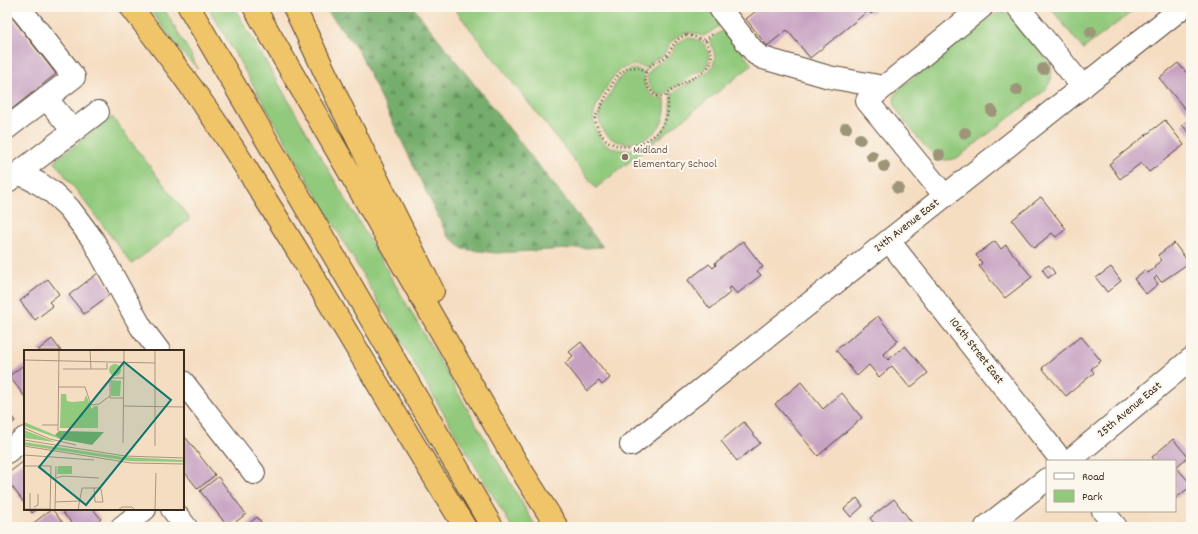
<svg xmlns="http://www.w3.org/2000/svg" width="1198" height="534" font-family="Dekko,sans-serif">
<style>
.green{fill:#92ca7d;stroke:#667a4e}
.forest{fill:url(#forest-firs);stroke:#586c45}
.building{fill:#c6a1c2}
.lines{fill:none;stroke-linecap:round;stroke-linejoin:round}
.minor-casing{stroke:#574537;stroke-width:24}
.highway-casing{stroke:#574537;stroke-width:24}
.path{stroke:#574537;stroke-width:2.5;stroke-dasharray:1 3;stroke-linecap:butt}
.minor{stroke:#fff;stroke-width:22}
.highway{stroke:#f0c469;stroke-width:22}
.tree{fill:#9d9577}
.education-dot{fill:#8d6e63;stroke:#fbf7ec;stroke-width:1.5}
.labels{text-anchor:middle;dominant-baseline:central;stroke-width:4;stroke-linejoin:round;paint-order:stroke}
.education-label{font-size:12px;fill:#785e54;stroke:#fbf7ec;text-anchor:start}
.street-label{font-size:12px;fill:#3b2a1e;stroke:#fbf7ec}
.inset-road{fill:none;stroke:#ab9580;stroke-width:1}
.view{fill:#0f766e;fill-opacity:0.15;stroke:#0f766e;stroke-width:2}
.inset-edge{fill:none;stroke:#3b2a1e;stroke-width:2}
</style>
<defs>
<pattern id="forest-firs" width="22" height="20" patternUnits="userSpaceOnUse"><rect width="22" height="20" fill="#75ae6c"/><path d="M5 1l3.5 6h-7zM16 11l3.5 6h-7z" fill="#618e58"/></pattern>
</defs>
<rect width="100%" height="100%" fill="#fbf7ec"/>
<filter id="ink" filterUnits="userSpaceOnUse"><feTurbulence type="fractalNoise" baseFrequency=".025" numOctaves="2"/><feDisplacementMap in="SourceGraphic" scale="8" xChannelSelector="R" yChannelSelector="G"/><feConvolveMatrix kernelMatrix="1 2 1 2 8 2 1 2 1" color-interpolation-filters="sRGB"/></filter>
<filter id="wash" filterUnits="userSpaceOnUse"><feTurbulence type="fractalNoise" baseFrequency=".012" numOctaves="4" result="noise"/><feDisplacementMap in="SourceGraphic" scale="16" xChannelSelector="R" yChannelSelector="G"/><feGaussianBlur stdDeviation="0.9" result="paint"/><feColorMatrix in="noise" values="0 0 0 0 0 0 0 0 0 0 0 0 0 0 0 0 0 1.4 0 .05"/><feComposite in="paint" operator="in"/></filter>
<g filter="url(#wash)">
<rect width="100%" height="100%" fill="#f5ddc2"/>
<path class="green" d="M148,7H163L190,53L198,69L182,53Z
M208,7H234L536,527H512L423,379Z
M453,7H710L719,23V26L709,33L703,36L692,33H685L679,35L670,43L663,56L654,60L646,68C622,58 611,79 601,97C597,105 592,114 594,123C602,161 645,155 664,129C668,123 671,116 671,109C671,104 670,99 672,94C690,77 728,76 710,42C712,36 720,31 726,31L752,65L596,188Z
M1050,7H1138L1083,49Z
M1001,12L1010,14L1051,65C1053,76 1051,83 1044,91L957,158C953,159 948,160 944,160C929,157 908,124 898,112C891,98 894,94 904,85L992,16Z
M687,38C695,38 704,41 707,49C711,56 709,66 702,71C699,72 696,72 694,74C691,75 689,78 687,80C682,84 676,85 671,89C669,91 667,94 664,95C654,98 645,83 648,75C651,66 662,62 668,56C676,49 675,42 687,38Z
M633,69L640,70L644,73C643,86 650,101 665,98C665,105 666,112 663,119C655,143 616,154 602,128C600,124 598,119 599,114C601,106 607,99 611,92C616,83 622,71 633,69Z
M112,117L190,219L132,264L54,161Z"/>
<path class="forest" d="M324,7H413L603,247L496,253L463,249L447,235L357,48Z"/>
<g id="blocks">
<path class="building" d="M761,7H880L871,14L868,11L810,58L787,30L767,46L746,19Z
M7,11L56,74L7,113Z
M1178,63L1191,78V116L1159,78Z
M1191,118V135L1182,125Z
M1165,120L1184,145L1149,172L1141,163L1120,179L1109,164Z
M1041,197L1066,229L1056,237L1052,233L1034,248L1012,220Z
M743,241L763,267L757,271L761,275L737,294L731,287L728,289L731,292L710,309L688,280L709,264L713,268L716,265L715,263Z
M995,241L1001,249L1006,245L1032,277L1005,298L979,266L982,263L976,255Z
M1174,243L1189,263L1161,282L1157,276L1154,279L1158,284L1146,294L1134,279L1145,270L1148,273L1155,268L1154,266L1162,260L1158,255Z
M1049,265L1055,273L1048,278L1042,269Z
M1111,267L1121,281L1107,292L1096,278Z
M98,273L113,292L84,314L69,295Z
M48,279L59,294L49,302L53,306L35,320L20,301Z
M878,316L898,341L883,354L888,360L905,346L928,373L910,388L892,366L879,377L869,365L857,376L836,350Z
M1081,336L1101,361L1091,369L1094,373L1066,396L1042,368Z
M52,339L61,351H37Z
M581,342L610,378L602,385L599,381L587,391L565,363L573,356L569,352Z
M25,364V397L9,376Z
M801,382L823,409L842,393L862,418L818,456L775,404Z
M7,410L15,421L7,427Z
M744,422L760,443L737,461L721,441Z
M186,438L215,475L198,489L183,470V440Z
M1173,439L1188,457L1176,467L1191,484V486L1175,499V461H1155L1152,457Z
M24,461L25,463V504L7,480V474Z
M218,477L246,514L229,527H228L200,491Z
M857,498L863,506L851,517L844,509Z
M894,499L912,523L906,527H877L870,518Z
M29,509H37L32,513Z
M52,509L66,527H35L32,524Z
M60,509H93L101,519L92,527H75Z
M257,517L265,527H245Z"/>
</g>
</g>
<g filter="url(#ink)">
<use href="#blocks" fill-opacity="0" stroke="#574537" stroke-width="1"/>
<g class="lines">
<defs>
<path id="minor" d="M720,7L721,10L756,54L763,58L829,77L884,87
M1018,7L1083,87
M46,98L73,131
M7,128L74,77L19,7
M19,173L40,184L52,192L69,208L93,240L141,327L159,351
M8,181L98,112
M945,196L867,101L982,7
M889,241L1062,461
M183,382L254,473
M631,445L1183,7
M7,452L25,438
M1069,461L1191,359
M172,509L186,527
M1103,511L1116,527
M122,527L145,509
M986,527L1047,479"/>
<path id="highway" d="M131,7C167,54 203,101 235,151C315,274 387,403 465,527
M189,7L492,527
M254,7L340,156L515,460L557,527
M294,7L341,106L433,291"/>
</defs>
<use href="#minor" class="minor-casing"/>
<use href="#highway" class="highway-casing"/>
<path class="path" d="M687,35L705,40L711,51L712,61L710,65L705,71L675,88L664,96C659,98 654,96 651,91C643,82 643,72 653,64C657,61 662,60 666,56C674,47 673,39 687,35Z
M705,40L714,33
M646,72C634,62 623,69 615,79L595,118C602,161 655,151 667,116C669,109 668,102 667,95"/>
<use href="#minor" class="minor"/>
<use href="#highway" class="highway"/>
</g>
<g class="tree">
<circle cx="1091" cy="32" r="6"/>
<circle cx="1043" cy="69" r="6"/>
<circle cx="1017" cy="90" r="6"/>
<circle cx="992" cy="111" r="6"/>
<circle cx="846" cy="128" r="6"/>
<circle cx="965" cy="133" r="6"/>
<circle cx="860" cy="139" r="6"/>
<circle cx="939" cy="155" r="6"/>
<circle cx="872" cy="156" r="6"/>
<circle cx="884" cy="166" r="6"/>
<circle cx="898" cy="188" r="6"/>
</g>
</g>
<circle class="education-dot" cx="625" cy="157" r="4"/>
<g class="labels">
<g class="education-label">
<text x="633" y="150">Midland<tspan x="633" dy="14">Elementary School</tspan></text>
</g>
<g class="street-label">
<text transform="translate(907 226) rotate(-38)">24th Avenue East</text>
<text transform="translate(976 351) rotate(52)">106th Street East</text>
<text transform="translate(1130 410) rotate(-40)">25th Avenue East</text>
</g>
</g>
<g transform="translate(24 350)">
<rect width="160" height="160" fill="#f5ddc2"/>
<path d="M85 20a6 6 0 1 1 12 0a6 6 0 1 1-12 0ZM87,30L97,31L96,46H87ZM37,44H42L43,51L48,52L60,51L62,45L68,59L70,56H74V78H36ZM0,72L31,85L36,89L0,76ZM0,80L31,92L0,88ZM0,92L99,107L160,110V112L105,111L0,95ZM34,116H48V124H33Z" fill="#92ca7d"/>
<path d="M35,81L80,82L68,95L36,89L31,85Z" fill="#75ae6c"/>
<path class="inset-road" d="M66,0L67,19M0,10L131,13M39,19H83V13M34,37H61L67,55L75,54L86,46M100,48H86V28H100M100,56L160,57M18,75H34M0,78L26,89L52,95M34,81L35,0M0,90L101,106L160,108M99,93L100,0M0,96L107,113L160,114M131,96V0M0,105L70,110M0,116H27L26,159M32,128L39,126L75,128M31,152L55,151M10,157L14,155V144M0,159H27M6,159V143M31,160L32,116M54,160L58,138H76L77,139L79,152H71L70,138M94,160L98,157H108L111,160M131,160L132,123"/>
<path class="view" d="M100,12L147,50L62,155L15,117Z"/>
<rect width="160" height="160" class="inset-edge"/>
</g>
<rect width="1198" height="534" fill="none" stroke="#fbf7ec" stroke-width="24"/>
<rect x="1046" y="460" width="130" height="52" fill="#fbf7ec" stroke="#aea59a"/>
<rect x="1054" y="473" width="20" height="6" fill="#ffffff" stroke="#aea59a"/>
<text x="1082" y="480" font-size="12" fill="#3b2a1e">Road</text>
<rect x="1054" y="490" width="20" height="12" fill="#92ca7d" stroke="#aea59a"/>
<text x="1082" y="500" font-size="12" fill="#3b2a1e">Park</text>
</svg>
